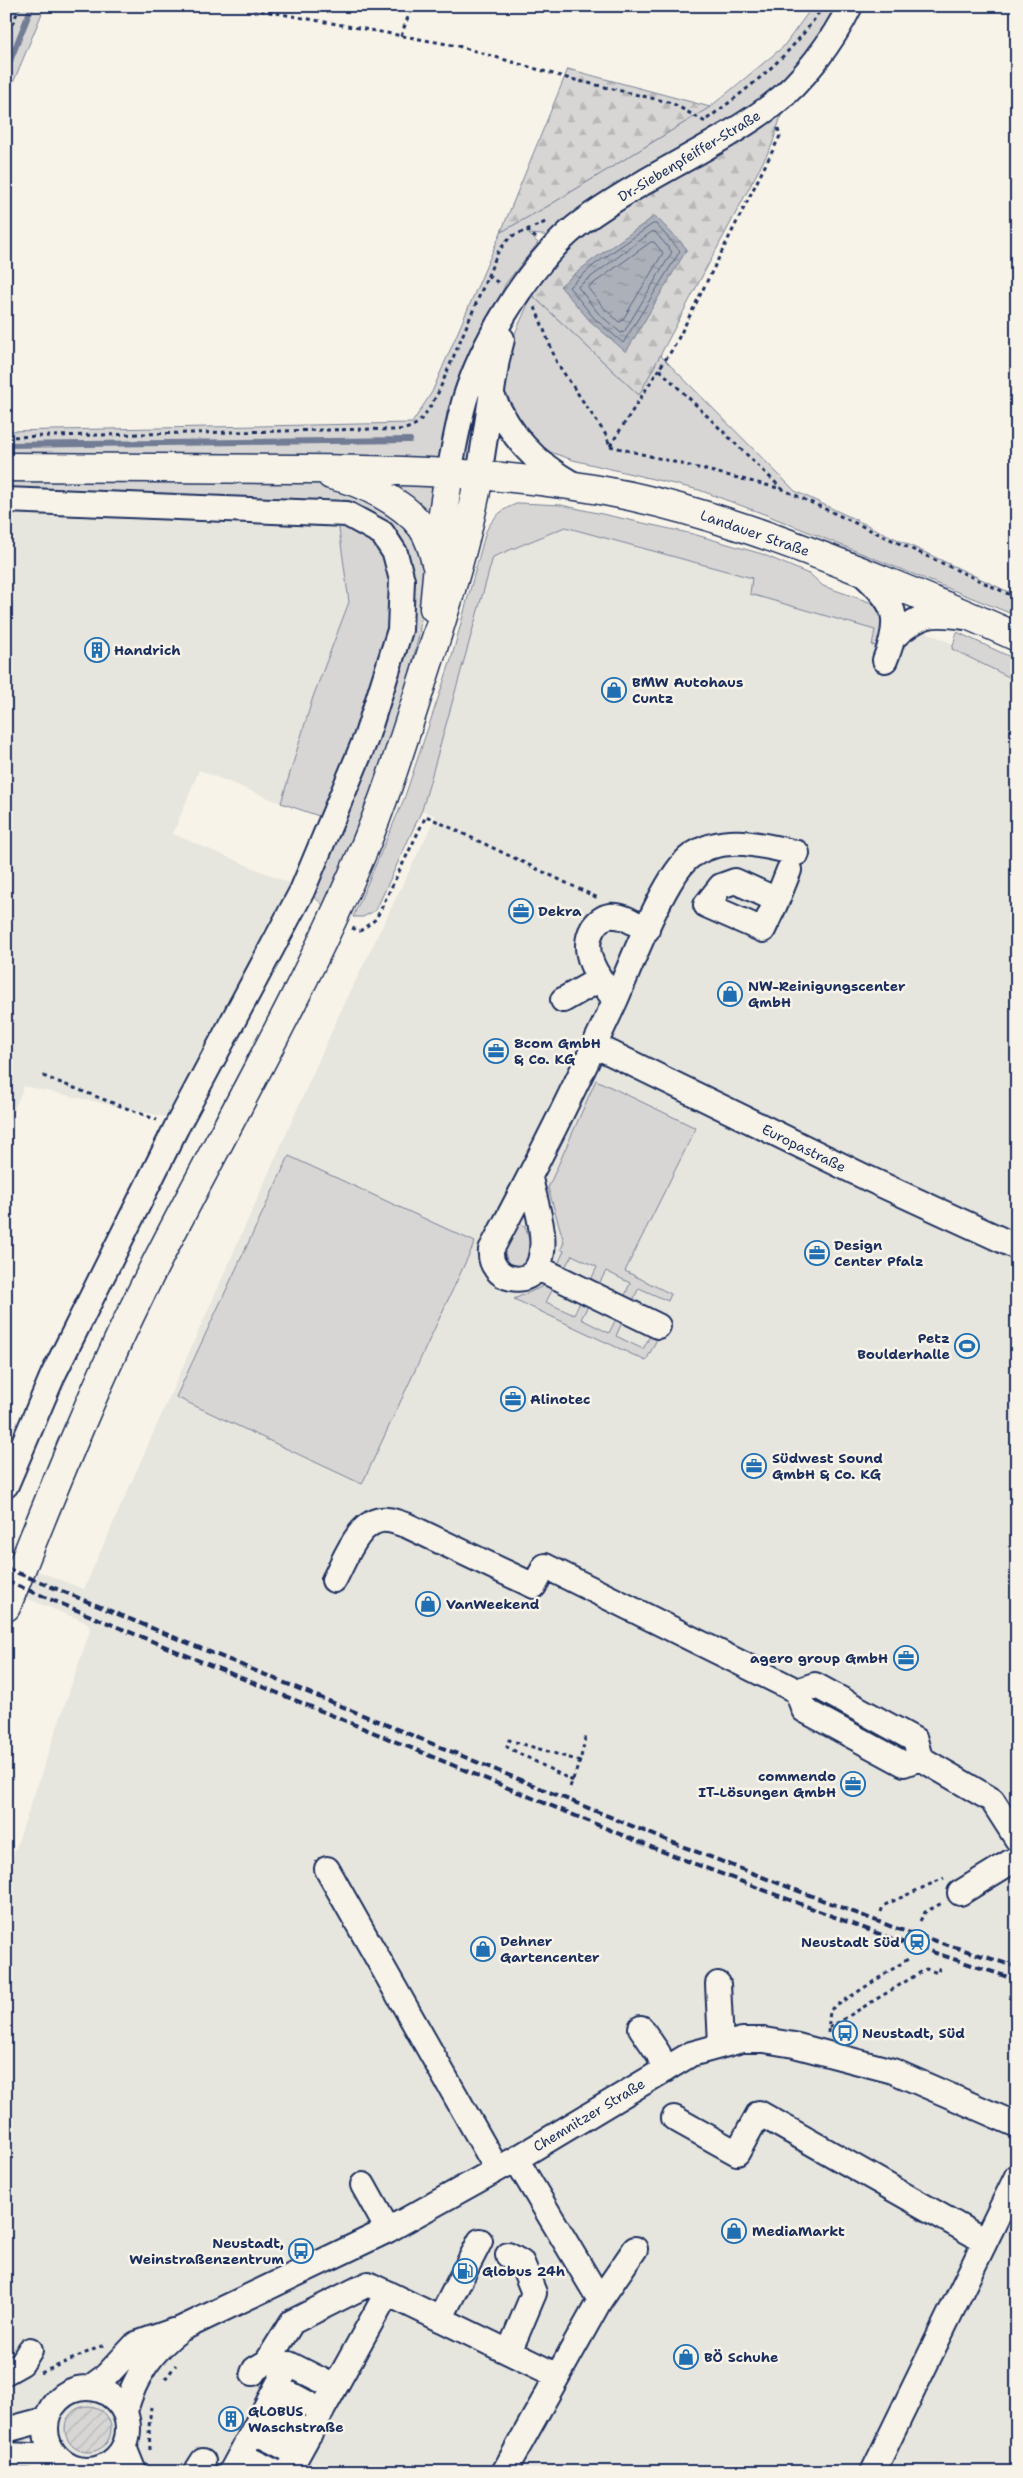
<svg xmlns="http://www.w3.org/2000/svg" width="1023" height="2478" font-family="'Shantell Sans',sans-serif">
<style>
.built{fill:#e6e5de}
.grass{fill:#d7d6d4;stroke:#798299}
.forest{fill:url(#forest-firs);stroke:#798299}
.garden{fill:url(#garden-furrows);stroke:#798299}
.water{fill:url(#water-ripples);stroke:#727c95}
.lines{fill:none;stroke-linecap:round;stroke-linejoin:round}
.shore{stroke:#556382;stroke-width:1}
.stream{stroke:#727c95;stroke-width:6}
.minor-casing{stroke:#1b2f5e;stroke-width:28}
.major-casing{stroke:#1b2f5e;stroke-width:31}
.path{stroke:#1b2f5e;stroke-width:3;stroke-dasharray:4 4;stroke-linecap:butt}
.minor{stroke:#f7f3e8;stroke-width:24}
.major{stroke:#f7f3e8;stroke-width:28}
.rail{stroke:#1b2f5e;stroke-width:4;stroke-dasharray:8 4;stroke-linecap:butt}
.labels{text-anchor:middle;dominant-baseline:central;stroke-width:5;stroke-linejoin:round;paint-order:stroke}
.street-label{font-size:14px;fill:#1b2f5e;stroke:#f7f3e8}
.poi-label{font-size:14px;font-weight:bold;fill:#1b2f5e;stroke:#f7f3e8;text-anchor:start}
</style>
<defs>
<pattern id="forest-firs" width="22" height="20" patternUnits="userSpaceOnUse" patternTransform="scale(1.25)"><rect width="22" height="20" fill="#d7d6d4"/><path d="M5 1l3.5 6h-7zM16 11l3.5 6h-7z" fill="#b8b8b8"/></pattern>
<pattern id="garden-furrows" width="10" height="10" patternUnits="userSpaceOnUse" patternTransform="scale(1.25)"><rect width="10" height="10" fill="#d7d6d4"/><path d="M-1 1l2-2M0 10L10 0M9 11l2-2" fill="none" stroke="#b8b8b8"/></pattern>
<pattern id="water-ripples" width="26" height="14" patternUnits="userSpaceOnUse" patternTransform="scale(1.25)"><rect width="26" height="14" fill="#acb0b9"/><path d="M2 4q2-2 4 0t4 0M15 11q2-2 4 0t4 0" fill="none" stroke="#8b909a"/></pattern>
</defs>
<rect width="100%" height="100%" fill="#f7f3e8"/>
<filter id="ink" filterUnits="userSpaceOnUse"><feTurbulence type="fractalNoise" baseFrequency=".02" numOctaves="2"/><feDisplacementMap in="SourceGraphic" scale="10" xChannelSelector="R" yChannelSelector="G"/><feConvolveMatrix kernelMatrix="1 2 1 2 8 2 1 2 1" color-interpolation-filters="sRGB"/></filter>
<g filter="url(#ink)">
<path class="built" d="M6,491L276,499L336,507L349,602L313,697L281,803L199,770L173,834L308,891L175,1119L24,1086L6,1129Z
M565,527L889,615L1017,673V2472H6V1877L90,1631L88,1623L6,1590V1559L84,1589L339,1015L436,816L422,810L493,557Z"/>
<path class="grass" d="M6,6H45L6,100Z
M813,6H835L809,55L733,138L581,238L529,234L538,243L506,283L447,411L419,635L399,717L354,836L323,905L308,891L339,823L281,803L313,697L349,602L336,507L276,499L6,491V431L412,423L432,392L501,232L548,206L710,107L783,47Z
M532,295L638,394L660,355L795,491L1017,596V616L764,514L699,490L573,460L539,448L506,410L504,383L513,338Z
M519,503L561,505L693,534L762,554L811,575L823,586L884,607L891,615L880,644L872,646L875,630L750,594L752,578L565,527L493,557L422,810L376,910L363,917H353L404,799L451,660L486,531C495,515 502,509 519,503Z
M957,632L1017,660V681L952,649Z
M596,1080L696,1128L625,1271L671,1294L668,1301L639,1288L632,1302L624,1298L630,1283L606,1271L598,1286L590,1282L597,1267L572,1255L564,1269L557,1266L564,1251L561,1249L564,1242L548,1188Z
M289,1156L475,1242L362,1484L176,1397Z
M520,1224L525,1226L532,1250L526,1265L517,1269C498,1260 503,1233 520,1224Z
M546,1285L554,1287L546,1302L574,1315L581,1300L589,1304L581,1319L609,1333L617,1317L623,1320L616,1336L643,1349L651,1334L662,1329L646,1361L514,1299Z"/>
<path class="forest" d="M568,69L710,107L548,206L501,232Z
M785,103L772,145L639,395L532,295L547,273L581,238Z"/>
<path class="garden" d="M65 2429a23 23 0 1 1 46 0a23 23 0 1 1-46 0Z"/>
<path class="water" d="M655,216L687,249L626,352L590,321L560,286L591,261Z"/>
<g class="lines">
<path class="shore" d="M653,224H656L680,251L623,343L594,318L569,287L594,265Z
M652,232H655L672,252L624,332L621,333L598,313L578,287Z
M651,242H654L663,253L622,321L619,322L604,308L588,288Z"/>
<path class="stream" d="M6,71L32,6
M6,445L410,440"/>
<defs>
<path id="minor" d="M491,394C512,437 532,461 574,485
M449,473C454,448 458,423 465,399C482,344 522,278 563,238C582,219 617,198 641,184C684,159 730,136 771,106C802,83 833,41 850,6
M479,476L497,359L502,339
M6,500L347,514L382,533L395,553L402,580L400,630L366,738L302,891L176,1128L53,1375L6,1485
M861,572C895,603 903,616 885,660
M895,636C920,614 931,612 964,617
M777,900L763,930L706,905L721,886L735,881L777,900L789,870
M563,1000L600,979
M615,1000C600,980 578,953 593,928C598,920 606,915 615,916C625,916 638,925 647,930
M594,1045L867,1178L1017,1247
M530,1178C535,1203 548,1236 540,1261C532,1290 488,1281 491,1250C535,1168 577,1084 616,999C630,967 665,874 691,856C724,833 761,845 797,853
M538,1268L658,1326
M334,1580C345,1560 359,1517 387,1520C393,1520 400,1524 406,1525L534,1586L545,1566L797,1691L815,1685L915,1740L920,1758L992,1800L1017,1839
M797,1691L804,1710L904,1764L920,1758
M327,1869L497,2169
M960,1893L1017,1858
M718,1984L721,2044
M641,2028L658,2053L665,2070
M674,2118L737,2153L759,2113L985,2241
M516,2159L600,2300
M363,2185L388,2230
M508,2255L522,2263L534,2293L509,2352
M440,2319L480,2241
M6,2372L22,2363L30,2350
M253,2373L255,2369L267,2362L292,2322L368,2284L556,2375
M91,2387L106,2376L136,2344L173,2331
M277,2387L322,2411
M46 2429a41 41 0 1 1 82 0a41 41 0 1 1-82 0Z
M125,2411C135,2376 151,2351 181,2329L388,2230L516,2159L691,2054L742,2040H764L794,2045L893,2071L1017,2125
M264,2411L310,2433
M6,2430L47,2419
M253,2431L298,2454
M124,2447L134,2472
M6,2455L57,2457
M240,2455L275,2472
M196,2472L203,2461
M231,2472L289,2364L335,2387
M288,2472L387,2293
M504,2472L600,2300L635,2249
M873,2472L1017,2176"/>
<path id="major" d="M6,467C105,468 204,468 304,469C412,470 523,473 630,496C709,513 784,541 858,570C912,592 965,613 1017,637
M331,475C362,482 402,501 422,527C429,537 433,550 436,563
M434,608L442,520L449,473
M6,1607C52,1492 98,1377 154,1267C223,1131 300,998 360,858C389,790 410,719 433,648C451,591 468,535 479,476"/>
</defs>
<use href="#minor" class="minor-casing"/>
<use href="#major" class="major-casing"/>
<path class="path" d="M237,6L458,46L567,78L672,103L707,123
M401,36L412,6
M6,39L20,6
M707,119C752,86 793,54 823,6
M778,128L780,136L674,347L659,369L782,489
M527,230L536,238
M488,276L499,283
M535,307L557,363L606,435L610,446
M6,437L372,429C414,432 417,430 438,393L498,252L510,237L548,221
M610,446L782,489L1017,598
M610,446L659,369
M352,928L360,931L376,919L426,816L598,898
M43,1076L157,1120
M573,1781L507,1747L509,1740L580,1761
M570,1787L580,1761L586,1736
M881,1912L883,1906L889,1903L944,1878
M920,1921L925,1912L942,1903
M829,2028L926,1969L938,1973L940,1965
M828,2033L830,2010L908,1959
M41,2373L106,2344
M165,2379L176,2365
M7,2393L11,2406
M150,2450L149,2427L151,2407"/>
<use href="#minor" class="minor"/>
<use href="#major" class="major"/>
<path class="rail" d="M6,1568L666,1840L895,1928L1017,1967
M6,1581L661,1851L890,1938L1017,1980"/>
</g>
</g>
<defs>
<symbol id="building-ring" viewBox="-11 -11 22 22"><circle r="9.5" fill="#f7f3e8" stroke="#1f6fb2" stroke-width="1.5"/><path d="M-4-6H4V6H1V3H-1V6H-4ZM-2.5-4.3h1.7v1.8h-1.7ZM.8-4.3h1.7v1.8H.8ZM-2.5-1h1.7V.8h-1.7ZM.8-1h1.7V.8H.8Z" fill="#1f6fb2"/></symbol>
<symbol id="shop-ring" viewBox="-11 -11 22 22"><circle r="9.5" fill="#f7f3e8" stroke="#1f6fb2" stroke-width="1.5"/><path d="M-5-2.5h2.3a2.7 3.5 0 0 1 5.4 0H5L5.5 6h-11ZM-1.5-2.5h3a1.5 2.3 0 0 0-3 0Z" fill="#1f6fb2"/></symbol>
<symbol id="office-ring" viewBox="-11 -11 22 22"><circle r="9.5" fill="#f7f3e8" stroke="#1f6fb2" stroke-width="1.5"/><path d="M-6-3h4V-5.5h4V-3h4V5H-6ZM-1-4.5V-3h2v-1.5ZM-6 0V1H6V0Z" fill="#1f6fb2"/></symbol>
<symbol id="stadium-ring" viewBox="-11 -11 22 22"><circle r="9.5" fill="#f7f3e8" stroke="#1f6fb2" stroke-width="1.5"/><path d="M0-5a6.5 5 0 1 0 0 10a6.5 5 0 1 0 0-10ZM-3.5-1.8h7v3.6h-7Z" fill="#1f6fb2"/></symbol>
<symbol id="station-ring" viewBox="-11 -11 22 22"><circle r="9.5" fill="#f7f3e8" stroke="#1f6fb2" stroke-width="1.5"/><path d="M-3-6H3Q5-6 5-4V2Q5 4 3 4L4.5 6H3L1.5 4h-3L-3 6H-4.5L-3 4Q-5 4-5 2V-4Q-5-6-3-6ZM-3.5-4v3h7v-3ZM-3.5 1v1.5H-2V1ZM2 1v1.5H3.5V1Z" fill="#1f6fb2"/></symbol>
<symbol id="bus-ring" viewBox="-11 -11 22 22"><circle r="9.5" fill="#f7f3e8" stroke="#1f6fb2" stroke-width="1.5"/><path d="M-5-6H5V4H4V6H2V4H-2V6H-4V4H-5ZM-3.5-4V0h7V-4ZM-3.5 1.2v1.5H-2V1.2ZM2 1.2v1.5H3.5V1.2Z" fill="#1f6fb2"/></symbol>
<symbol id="fuel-ring" viewBox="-11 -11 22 22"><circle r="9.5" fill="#f7f3e8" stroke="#1f6fb2" stroke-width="1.5"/><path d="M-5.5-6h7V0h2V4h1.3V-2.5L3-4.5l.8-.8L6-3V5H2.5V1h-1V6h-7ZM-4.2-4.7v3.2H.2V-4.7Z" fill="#1f6fb2"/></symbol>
</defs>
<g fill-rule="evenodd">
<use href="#building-ring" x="83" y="636" width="28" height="28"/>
<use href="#shop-ring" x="600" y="676" width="28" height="28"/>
<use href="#office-ring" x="507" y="897" width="28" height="28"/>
<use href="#shop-ring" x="716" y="980" width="28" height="28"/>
<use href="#office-ring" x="482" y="1037" width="28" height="28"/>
<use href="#office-ring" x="803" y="1239" width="28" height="28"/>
<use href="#stadium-ring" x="953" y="1332" width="28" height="28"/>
<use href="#office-ring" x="499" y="1385" width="28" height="28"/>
<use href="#office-ring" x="740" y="1452" width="28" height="28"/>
<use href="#shop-ring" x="414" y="1590" width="28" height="28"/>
<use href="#office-ring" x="892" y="1644" width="28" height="28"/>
<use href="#office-ring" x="839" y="1770" width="28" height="28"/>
<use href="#station-ring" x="903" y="1928" width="28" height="28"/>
<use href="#shop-ring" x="469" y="1935" width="28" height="28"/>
<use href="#bus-ring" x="831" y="2019" width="28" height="28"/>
<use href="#shop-ring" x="720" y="2217" width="28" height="28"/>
<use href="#bus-ring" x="287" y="2237" width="28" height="28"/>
<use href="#fuel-ring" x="451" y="2257" width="28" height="28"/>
<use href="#shop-ring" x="672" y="2343" width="28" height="28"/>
<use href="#building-ring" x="217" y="2405" width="28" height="28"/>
</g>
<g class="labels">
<g class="street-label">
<text transform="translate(689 156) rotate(-31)">Dr.-Siebenpfeiffer-Straße</text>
<text transform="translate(755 533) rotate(19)">Landauer Straße</text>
<text transform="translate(804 1148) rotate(26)">Europastraße</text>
<text transform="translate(589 2115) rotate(-31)">Chemnitzer Straße</text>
</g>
<g class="poi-label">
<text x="114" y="650">Handrich</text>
<text x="632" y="682">BMW Autohaus<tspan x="632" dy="16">Cuntz</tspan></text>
<text x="538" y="911">Dekra</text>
<text x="748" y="986">NW-Reinigungscenter<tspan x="748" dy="16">GmbH</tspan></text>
<text x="514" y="1043">8com GmbH<tspan x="514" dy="16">&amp; Co. KG</tspan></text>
<text x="834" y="1245">Design<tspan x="834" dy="16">Center Pfalz</tspan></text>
<text x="950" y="1338" text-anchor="end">Petz<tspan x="950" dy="16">Boulderhalle</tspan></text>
<text x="530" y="1399">Alinotec</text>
<text x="772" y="1458">Südwest Sound<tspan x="772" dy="16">GmbH &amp; Co. KG</tspan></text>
<text x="446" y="1604">VanWeekend</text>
<text x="888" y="1658" text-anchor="end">agero group GmbH</text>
<text x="836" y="1776" text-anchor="end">commendo<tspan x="836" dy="16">IT-Lösungen GmbH</tspan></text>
<text x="500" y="1941">Dehner<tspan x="500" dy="16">Gartencenter</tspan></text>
<text x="900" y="1942" text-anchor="end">Neustadt Süd</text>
<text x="862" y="2033">Neustadt, Süd</text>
<text x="752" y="2231">MediaMarkt</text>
<text x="284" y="2243" text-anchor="end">Neustadt,<tspan x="284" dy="16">Weinstraßenzentrum</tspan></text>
<text x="482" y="2271">Globus 24h</text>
<text x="704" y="2357">BÖ Schuhe</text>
<text x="248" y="2411">GLOBUS<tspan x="248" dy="16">Waschstraße</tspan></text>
</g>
</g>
<rect width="1023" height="2478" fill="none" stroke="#f7f3e8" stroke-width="25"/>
<rect x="12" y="12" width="998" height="2453" fill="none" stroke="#1b2f5e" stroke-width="2" filter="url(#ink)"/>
</svg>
